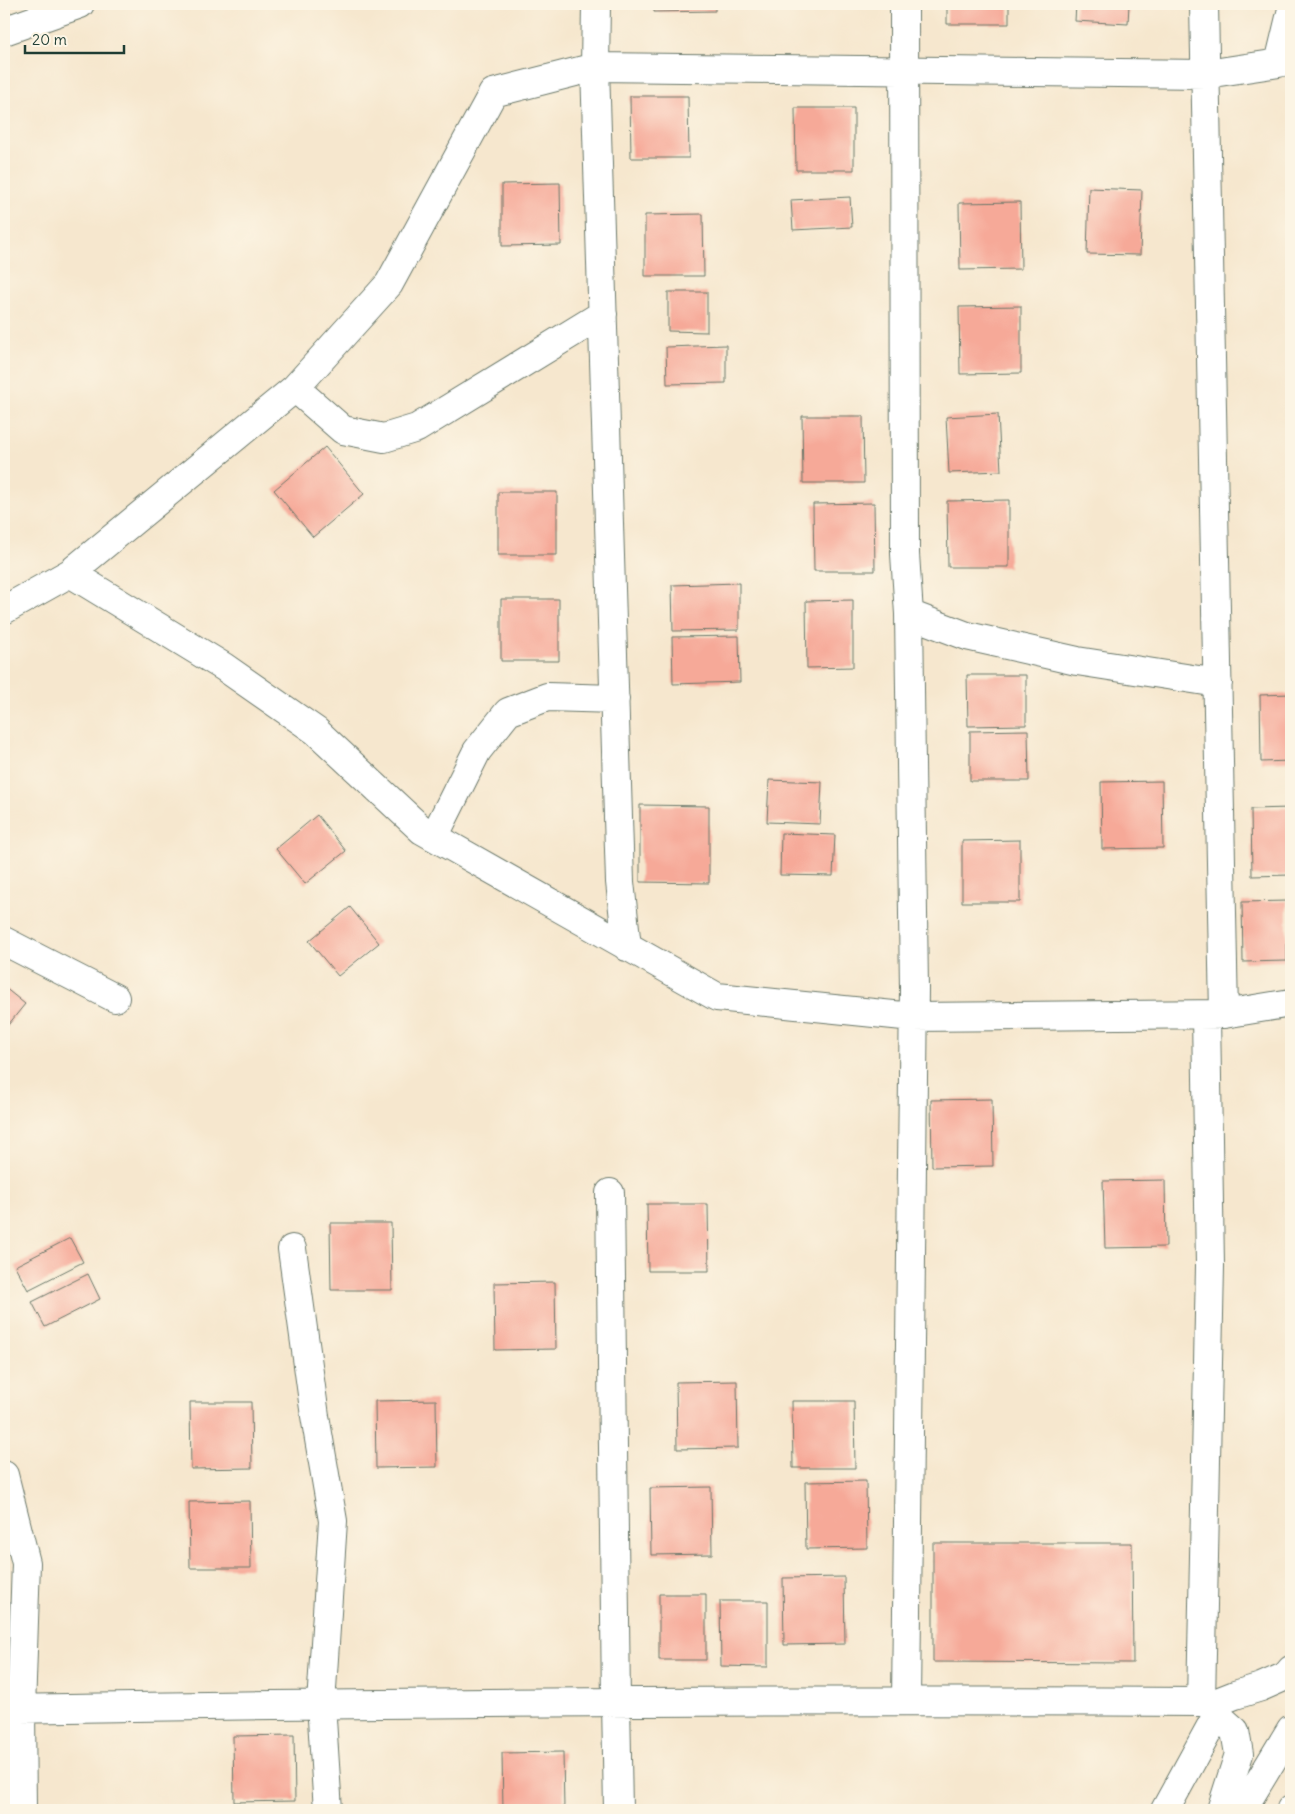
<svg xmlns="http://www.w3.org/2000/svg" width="1295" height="1814" font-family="Delius,sans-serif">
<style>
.building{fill:#f6a998}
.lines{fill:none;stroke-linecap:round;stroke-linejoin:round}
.minor-casing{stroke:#6a786a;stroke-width:30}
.highway-casing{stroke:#6a786a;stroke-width:30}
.minor{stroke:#fff;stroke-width:28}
.highway{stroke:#fff;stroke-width:28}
</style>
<rect width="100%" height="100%" fill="#fcf5e5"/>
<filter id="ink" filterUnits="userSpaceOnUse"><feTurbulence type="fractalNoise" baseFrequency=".02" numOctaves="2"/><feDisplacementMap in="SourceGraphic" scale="10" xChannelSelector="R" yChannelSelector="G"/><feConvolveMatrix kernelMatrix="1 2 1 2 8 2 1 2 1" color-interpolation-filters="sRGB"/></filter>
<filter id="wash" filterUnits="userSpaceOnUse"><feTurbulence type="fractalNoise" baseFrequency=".0096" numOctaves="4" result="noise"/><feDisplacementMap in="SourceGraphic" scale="20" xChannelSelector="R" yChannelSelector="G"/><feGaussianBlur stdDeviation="1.12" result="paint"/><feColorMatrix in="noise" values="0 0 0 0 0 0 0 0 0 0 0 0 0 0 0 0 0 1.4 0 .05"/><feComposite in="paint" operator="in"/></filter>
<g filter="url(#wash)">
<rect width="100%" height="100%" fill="#f6e7ce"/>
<g id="blocks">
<path class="building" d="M654,4H715V11L654,12Z
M947,4H1009V24H947Z
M1076,4H1129L1128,24L1075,21Z
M630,96H688L689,158H631Z
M795,108H854V170H796Z
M560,183L561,245L502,246V184Z
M1089,188L1142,190L1140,255L1087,254Z
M850,197L852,227L793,230L791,200Z
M1020,202L1021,269L960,270L959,203Z
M703,214L704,276H645V215Z
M668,292H707V332L668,331Z
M1021,306V373L960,374L959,307Z
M726,345V383L667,384L666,347Z
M998,414L1001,471L949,473L946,417Z
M802,416H863L864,483H803Z
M325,447L364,494L313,537L274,490Z
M498,492H557V555H498Z
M1009,500V567H948L947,501Z
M874,503L875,571H814L813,504Z
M739,583V630L673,631L672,585Z
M501,599H559V661H501Z
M853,600V667L807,668L806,601Z
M739,636L740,682L673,684L672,637Z
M967,675H1026V725L968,726Z
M1291,694V761L1261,762L1260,695Z
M1028,730L1029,781H970V731Z
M769,780L822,782L820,824L767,822Z
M1162,781L1163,848L1102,849L1101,782Z
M640,805L709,806V883L640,882Z
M1291,808V875L1252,876L1251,809Z
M317,815L346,851L305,884L276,849Z
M781,833L835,835L833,876L780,875Z
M1020,840V902H962V841Z
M1287,901V961L1243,962L1242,902Z
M350,907L379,943L338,976L309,941Z
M4,987L25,1004L4,1030Z
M992,1099L993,1166L932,1167L931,1100Z
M1165,1180L1166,1247L1105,1248L1103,1181Z
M647,1204H708L709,1271H648Z
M330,1223H391L392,1290H331Z
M70,1238L83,1262L28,1290L15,1266Z
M88,1274L100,1299L45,1327L32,1302Z
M555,1282L556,1349L495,1350L494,1283Z
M737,1381L738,1448L677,1449L676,1382Z
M436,1400L437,1467L376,1468L375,1401Z
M792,1401H854L855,1468H793Z
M190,1402H251L252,1468L191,1469Z
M866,1481L867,1548L806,1549L805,1482Z
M711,1487L712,1554L651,1555L650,1488Z
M250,1501L251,1568H190L189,1502Z
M933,1543H1132L1133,1663L933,1662Z
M844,1577L845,1644L784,1645L783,1578Z
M659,1594H706V1660H659Z
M720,1601H768V1667L721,1666Z
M294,1735L295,1801L234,1802L233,1736Z
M563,1752L564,1810H503L502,1753Z"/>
</g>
</g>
<g filter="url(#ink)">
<use href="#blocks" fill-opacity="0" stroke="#6a786a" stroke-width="1"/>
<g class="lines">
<defs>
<path id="minor" d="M596,4L595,67L620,882L627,947
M904,4L905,554L909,614L914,988L906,1701
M4,31L80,4
M295,388L343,430L384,438L417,428L603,314
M70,573L224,667L316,731L422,830L717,997L913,1017L1224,1014L1204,4
M4,610L70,573L295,388L389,284L493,93L595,67L1206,74L1279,63L1291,13
M909,614L967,636L1077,661L1218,683
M434,837L477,751L508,712L547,697L615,699
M4,941L115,998
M1224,1014L1291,1003
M610,1193L616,1702L618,1810
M292,1249L315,1416L333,1521L321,1704L328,1810
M4,1475L26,1563L21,1709L22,1810
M1201,1702L1210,1266L1206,1015
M1212,1704L1217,1715L1235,1731L1239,1754L1221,1810
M4,1709C403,1702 802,1700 1201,1702L1212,1704L1235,1695L1261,1687L1286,1676L1291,1670
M1165,1810L1217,1715"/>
<path id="highway" d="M1242,1810L1291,1729
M1291,1810V1809"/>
</defs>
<use href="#minor" class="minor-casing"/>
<use href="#highway" class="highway-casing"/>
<use href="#minor" class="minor"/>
<use href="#highway" class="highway"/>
</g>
</g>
<rect width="1295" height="1814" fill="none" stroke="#fcf5e5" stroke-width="20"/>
<path d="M25 45v8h99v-8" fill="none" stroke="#1f3d34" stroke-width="2.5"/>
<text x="32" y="45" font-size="15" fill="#1f3d34" stroke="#fcf5e5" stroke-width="4" paint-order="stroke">20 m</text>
</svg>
